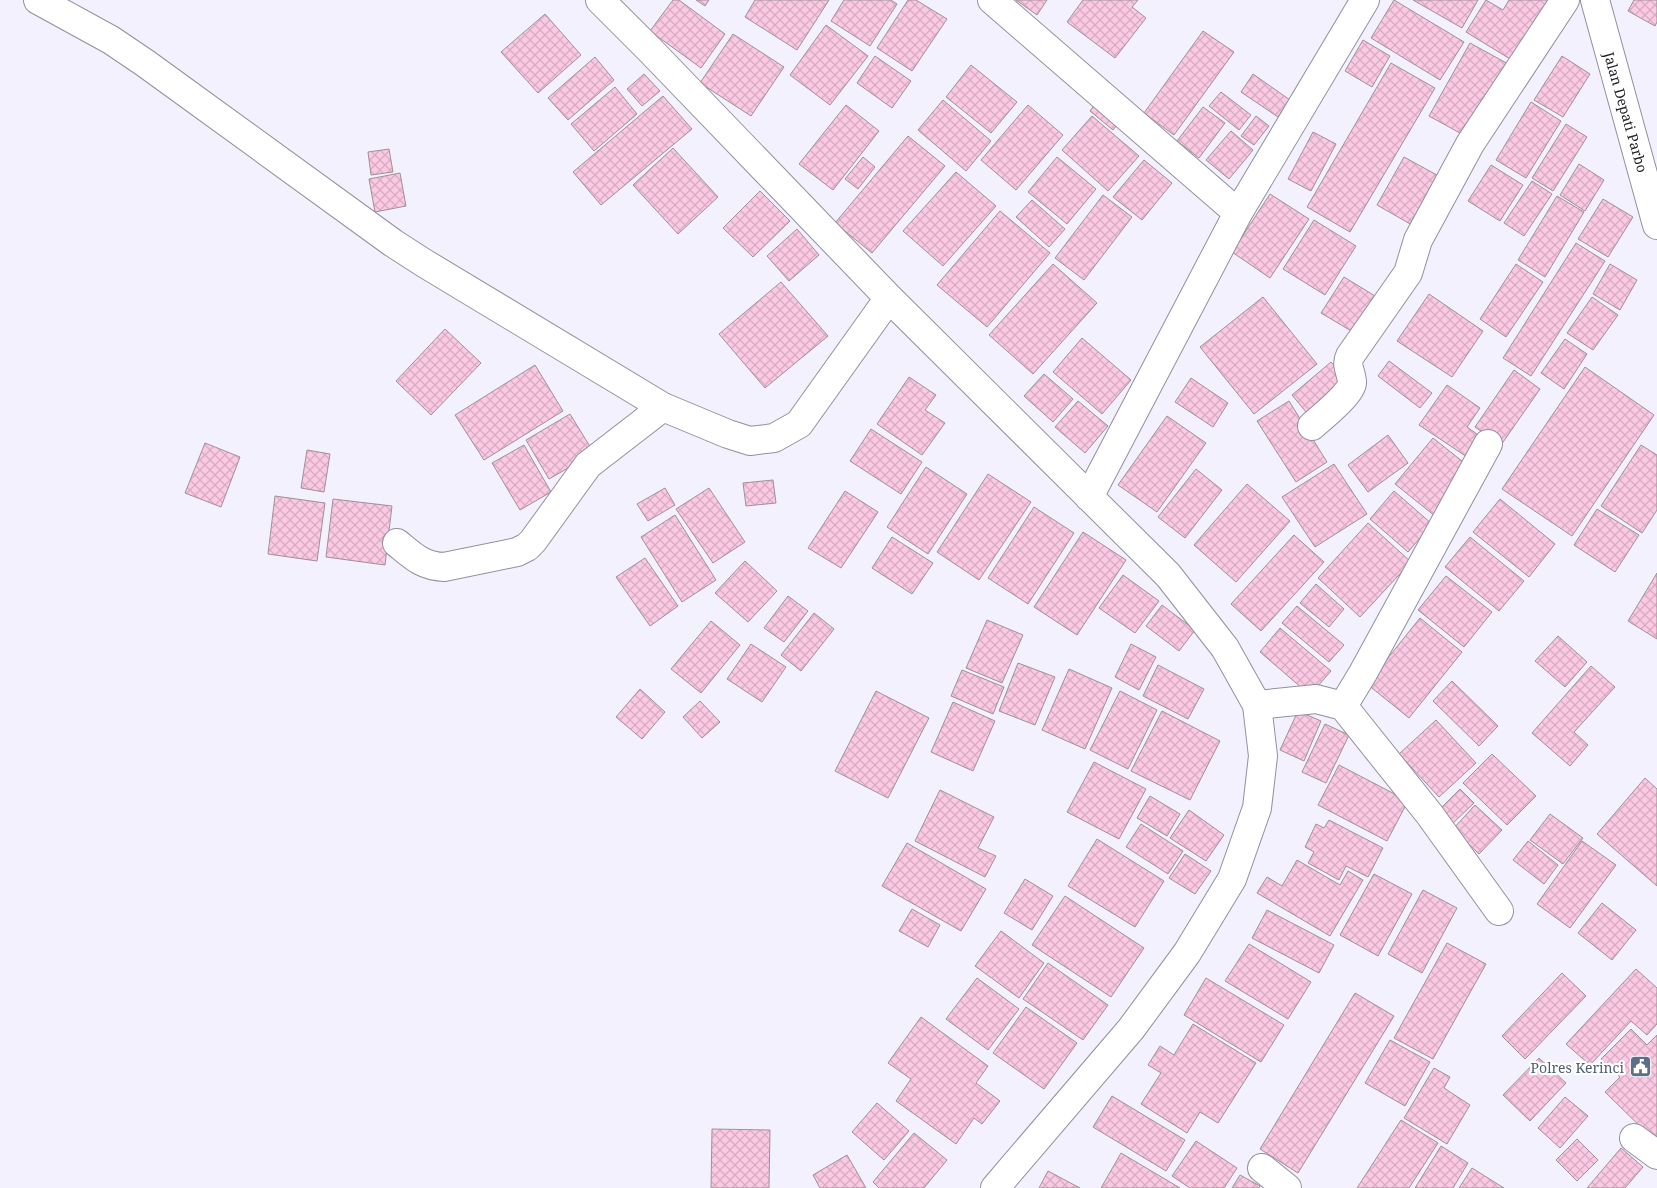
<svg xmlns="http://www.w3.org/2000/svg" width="1657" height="1188" font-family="'Noto Serif',serif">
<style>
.building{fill:url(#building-cross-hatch);stroke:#9f9097}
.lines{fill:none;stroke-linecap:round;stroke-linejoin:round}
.minor-casing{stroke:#92909e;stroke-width:30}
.major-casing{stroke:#92909e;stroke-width:30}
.minor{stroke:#fff;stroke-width:28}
.major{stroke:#fff;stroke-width:28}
.labels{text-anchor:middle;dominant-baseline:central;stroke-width:4.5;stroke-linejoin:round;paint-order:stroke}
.street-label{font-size:14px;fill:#1f1e23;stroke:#fff}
.service-label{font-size:14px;fill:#4e5e75;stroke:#fff;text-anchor:end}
</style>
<defs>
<pattern id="building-cross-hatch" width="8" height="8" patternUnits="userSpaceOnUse" patternTransform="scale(1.25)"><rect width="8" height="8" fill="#fbc9e3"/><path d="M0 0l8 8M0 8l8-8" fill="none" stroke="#d7acc2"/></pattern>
</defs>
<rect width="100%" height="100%" fill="#f3f1fe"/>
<path class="building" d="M673,0H679L725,34L701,68L650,31Z
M696,0H709L705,6Z
M755,0H829L797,50L745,17Z
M844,0H891L897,4L870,46L831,21Z
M908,0H916L947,19L912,71L877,48Z
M1016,0H1047L1037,15Z
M1083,0H1138L1132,7L1146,18L1115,58L1067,22Z
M1394,0L1464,42L1440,80L1371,38Z
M1413,0H1478L1462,28Z
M1486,0L1503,10L1509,0H1549L1515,62L1466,32Z
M1634,0H1657V22L1655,26L1628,11Z
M545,14L581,55L538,93L501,52Z
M826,25L868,56L830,105L790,75Z
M1203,31L1234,52L1174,135L1144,113Z
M733,34L784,67L751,116L700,83Z
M1363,40L1390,56L1372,87L1345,71Z
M1470,43L1510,65L1469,138L1429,116Z
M875,56L911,81L892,108L857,83Z
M1562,56L1590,74L1563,117L1534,100Z
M595,57L614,80L568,120L548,98Z
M1391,63L1435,88L1350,232L1307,207Z
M971,65L1017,102L991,133L946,97Z
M644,74L660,91L642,106L627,89Z
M1253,74L1290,100L1278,117L1241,92Z
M615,87L637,114L594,151L571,124Z
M1221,92L1251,115L1239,130L1209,106Z
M663,96L692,129L601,205L573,172Z
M943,100L991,141L966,171L918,130Z
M1098,100L1121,120L1113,130L1090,111Z
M1531,102L1561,121L1526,178L1496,160Z
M846,105L879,131L833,190L799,164Z
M1028,105L1063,135L1016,190L981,160Z
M1203,107L1225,123L1199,158L1177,141Z
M1092,116L1139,156L1108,191L1062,150Z
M1256,116L1269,126L1254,145L1241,136Z
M1566,124L1587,137L1553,191L1532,178Z
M1231,131L1253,150L1229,179L1206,160Z
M1313,132L1336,144L1311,191L1288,179Z
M908,136L945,166L872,253L835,223Z
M673,148L718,197L678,234L633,185Z
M389,149L393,172L371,175L368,152Z
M863,157L875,167L858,189L845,179Z
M1057,157L1096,189L1067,224L1028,192Z
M1404,157L1446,180L1419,229L1377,205Z
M1144,160L1172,183L1142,220L1113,197Z
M1579,164L1604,180L1585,211L1560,195Z
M1491,165L1523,185L1500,221L1468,201Z
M956,172L996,206L943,266L903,231Z
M400,173L406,206L375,212L369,179Z
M1532,181L1552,194L1524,236L1504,223Z
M760,191L790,221L753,257L723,228Z
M1270,194L1309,219L1270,278L1232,252Z
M1103,195L1132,217L1084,280L1055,258Z
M1557,196L1584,212L1545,277L1518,260Z
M1603,199L1633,217L1608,257L1578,239Z
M1032,200L1065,229L1049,247L1016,217Z
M1000,211L1050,253L987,327L937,285Z
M1314,220L1356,246L1325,295L1283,269Z
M797,229L819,255L789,281L767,256Z
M1576,243L1605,261L1531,376L1503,358Z
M1053,264L1097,303L1033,374L989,335Z
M1516,264L1543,282L1506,337L1480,319Z
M1610,264L1637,280L1620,310L1593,294Z
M1344,277L1380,299L1358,335L1321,313Z
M781,282L828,336L765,388L719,334Z
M1429,294L1483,331L1452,377L1397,341Z
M1263,297L1317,364L1254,414L1200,347Z
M1592,297L1618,315L1593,350L1567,333Z
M445,329L481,363L431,415L396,381Z
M1082,338L1131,380L1102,414L1053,372Z
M1565,339L1587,354L1564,389L1541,373Z
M1389,361L1432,393L1420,408L1378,376Z
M1331,362L1351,385L1311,418L1292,395Z
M535,365L563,411L484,460L455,415Z
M1585,367L1654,415L1572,536L1502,489Z
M1514,370L1540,389L1501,445L1475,427Z
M1044,374L1073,399L1053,422L1024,396Z
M909,377L936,395L925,410L945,423L922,455L877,424Z
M1191,378L1228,403L1213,427L1175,402Z
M1447,385L1480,408L1467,427L1484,439L1470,459L1419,425Z
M1078,401L1108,426L1085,453L1055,427Z
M1289,401L1327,462L1296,482L1257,421Z
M570,414L594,453L549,479L526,440Z
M1167,416L1206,443L1157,512L1118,485Z
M871,429L922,462L901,494L850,461Z
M1388,435L1408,463L1368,492L1348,465Z
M1433,438L1472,469L1435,516L1395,484Z
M205,443L240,457L221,507L185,493Z
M524,445L551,492L520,510L492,463Z
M1641,445L1657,455V510L1642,533L1601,506Z
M307,450L330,454L324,492L301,488Z
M1334,464L1367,514L1315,547L1282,497Z
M926,467L967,494L928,554L887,527Z
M1196,469L1222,490L1185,538L1158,517Z
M988,474L1031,502L979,580L937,552Z
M773,480L776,503L746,506L743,483Z
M1247,484L1290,521L1236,582L1194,545Z
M665,488L675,505L648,521L637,504Z
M709,488L745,542L713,563L676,509Z
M845,491L878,512L841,568L808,548Z
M1394,491L1432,524L1408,552L1370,519Z
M275,496L325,503L317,561L268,554Z
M333,499L392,506L385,565L326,557Z
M1500,499L1555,544L1529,577L1473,532Z
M1034,507L1074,533L1028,604L988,578Z
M1597,509L1639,535L1615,572L1574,545Z
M675,515L716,580L682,602L641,537Z
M1368,523L1411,562L1360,617L1318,578Z
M1083,532L1126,560L1077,635L1034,607Z
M1294,535L1324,562L1261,631L1231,604Z
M892,537L933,563L912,594L872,568Z
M1470,537L1524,581L1499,611L1445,567Z
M645,558L678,606L650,626L616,577Z
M745,561L777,591L748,622L715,593Z
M1657,573V639L1628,621Z
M1123,575L1159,601L1135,633L1099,608Z
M1446,576L1492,612L1464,647L1418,610Z
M1316,584L1344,609L1329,627L1300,603Z
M788,596L808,611L784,642L764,628Z
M1162,605L1195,630L1179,651L1146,626Z
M1297,606L1344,645L1329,662L1282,623Z
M814,613L834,629L801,671L781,655Z
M1420,618L1462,652L1409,718L1367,684Z
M987,620L1023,635L1002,683L966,668Z
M711,621L740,645L701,693L671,669Z
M1280,628L1331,671L1310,695L1260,652Z
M1558,636L1587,662L1565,687L1535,661Z
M751,644L786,667L762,702L727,679Z
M1131,644L1156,657L1139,690L1115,677Z
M1018,663L1055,677L1035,725L999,711Z
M1158,665L1204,689L1188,719L1143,696Z
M1591,666L1615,687L1574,732L1588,745L1570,766L1532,733Z
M1069,669L1112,688L1085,749L1042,730Z
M962,670L1004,687L993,714L951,696Z
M1452,681L1498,726L1479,746L1433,701Z
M640,689L665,712L642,739L616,717Z
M876,691L929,718L888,798L835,771Z
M1120,691L1157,710L1128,769L1090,750Z
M700,701L720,722L702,738L683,717Z
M953,702L995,721L973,771L931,752Z
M1162,711L1220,741L1190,800L1131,771Z
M1298,711L1321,721L1304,761L1280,750Z
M1436,720L1476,763L1439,797L1399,754Z
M1325,724L1349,735L1326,783L1302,772Z
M1492,754L1536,796L1507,825L1463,783Z
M1094,762L1146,789L1119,839L1067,812Z
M1339,765L1408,801L1387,841L1318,805Z
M1645,778L1657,789V886L1597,834Z
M1460,789L1474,803L1450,826L1436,813Z
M940,790L994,817L978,848L996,856L985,877L915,841Z
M1150,796L1180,814L1167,836L1137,818Z
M1475,805L1502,830L1479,854L1453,829Z
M1189,810L1224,835L1206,861L1170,838Z
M1550,814L1583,838L1563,864L1530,840Z
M1329,820L1383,848L1368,877L1346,866L1339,880L1308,863L1314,852L1305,847L1316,824L1324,828Z
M1141,824L1183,851L1168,874L1126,847Z
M1097,839L1164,881L1135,927L1068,886Z
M1528,841L1558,865L1544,884L1513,860Z
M1582,841L1616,865L1570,928L1537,904Z
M907,843L986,889L961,931L882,886Z
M1185,854L1211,871L1195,894L1169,878Z
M1297,860L1340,885L1348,871L1363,880L1330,936L1257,893L1267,877L1282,886Z
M1374,874L1412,894L1378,956L1340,935Z
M1025,879L1053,896L1032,930L1004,913Z
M1423,890L1457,908L1422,973L1388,954Z
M1065,896L1144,948L1111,997L1032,945Z
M1602,903L1636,930L1612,960L1578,933Z
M912,909L940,925L928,947L899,931Z
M1267,910L1334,945L1319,973L1252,938Z
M1001,931L1044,963L1019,998L975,966Z
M1447,943L1486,964L1433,1059L1394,1038Z
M1249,944L1311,982L1288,1019L1225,981Z
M1048,963L1108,1005L1083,1040L1023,999Z
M1636,969L1657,988V1024L1647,1035L1631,1021L1590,1065L1566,1044Z
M1562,973L1586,996L1525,1059L1502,1036Z
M977,978L1019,1009L988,1050L946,1019Z
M1206,978L1284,1025L1261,1062L1184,1015Z
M1355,993L1394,1016L1298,1173L1260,1149Z
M1026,1007L1077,1043L1044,1089L993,1053Z
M921,1017L988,1066L976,1083L1000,1101L982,1124L974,1118L956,1144L896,1101L911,1079L888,1063Z
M1193,1024L1256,1063L1218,1123L1200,1112L1187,1133L1141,1104L1161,1073L1148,1065L1160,1046L1174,1055Z
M1631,1029L1647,1045L1657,1035V1143L1605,1092L1620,1077L1601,1059Z
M1390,1040L1430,1062L1405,1106L1365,1083Z
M1539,1058L1566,1083L1530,1121L1503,1095Z
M1434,1068L1450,1077L1444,1088L1470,1105L1447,1144L1404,1118Z
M1112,1096L1185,1140L1166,1171L1093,1127Z
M1565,1097L1588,1116L1560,1148L1538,1128Z
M877,1103L909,1131L884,1160L852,1132Z
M1401,1120L1438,1143L1409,1188H1357Z
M712,1129L770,1130L769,1188H711Z
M914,1133L947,1160L924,1188H879L873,1182Z
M1577,1139L1598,1160L1577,1181L1556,1160Z
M1196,1141L1237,1168L1224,1188H1190L1172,1176Z
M1441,1146L1468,1163L1453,1188H1415Z
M1621,1148L1643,1167L1625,1188H1587Z
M1121,1153L1180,1188H1101Z
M847,1155L866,1188H820L813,1175Z
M1472,1168L1504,1188H1459Z
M1048,1171L1080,1188H1039Z
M1240,1175L1260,1186L1259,1188H1232Z"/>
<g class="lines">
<defs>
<path id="minor" d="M38,0L111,40L145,63L393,243L424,263L663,407L728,434L750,441L774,438L799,424L889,298
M600,0L651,51L889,298L1168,575L1225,648L1257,705L1263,756L1257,808L1232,879L1187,953L1131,1029L995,1188
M992,0L1238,213
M1312,426C1321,418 1352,393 1352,383C1352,372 1345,366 1350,356L1408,273L1418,240L1470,144L1565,0
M1089,497L1238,213L1365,0
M397,543C413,556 422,566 444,567L517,552L527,547L533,541L588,465L663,407
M1257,705L1316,699L1343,706L1363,673L1488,444
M1343,706L1430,815L1499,911
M1634,1138L1657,1155
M1262,1168L1287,1188"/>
<path id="major" d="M1595,0L1657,225"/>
</defs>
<use href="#minor" class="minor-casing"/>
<use href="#major" class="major-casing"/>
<use href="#minor" class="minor"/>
<use href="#major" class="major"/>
</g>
<defs>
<symbol id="civic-square" viewBox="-11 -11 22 22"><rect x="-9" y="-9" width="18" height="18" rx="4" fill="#5c6f8a" stroke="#fff"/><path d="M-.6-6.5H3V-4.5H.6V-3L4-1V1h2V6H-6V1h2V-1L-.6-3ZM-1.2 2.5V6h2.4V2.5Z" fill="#fff"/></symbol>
</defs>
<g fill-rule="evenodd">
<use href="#civic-square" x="1628" y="1054" width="25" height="25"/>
</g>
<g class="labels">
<g class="street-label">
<text transform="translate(1626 112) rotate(74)">Jalan Depati Parbo</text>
</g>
<g class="service-label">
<text x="1624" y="1067">Polres Kerinci</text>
</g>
</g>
</svg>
